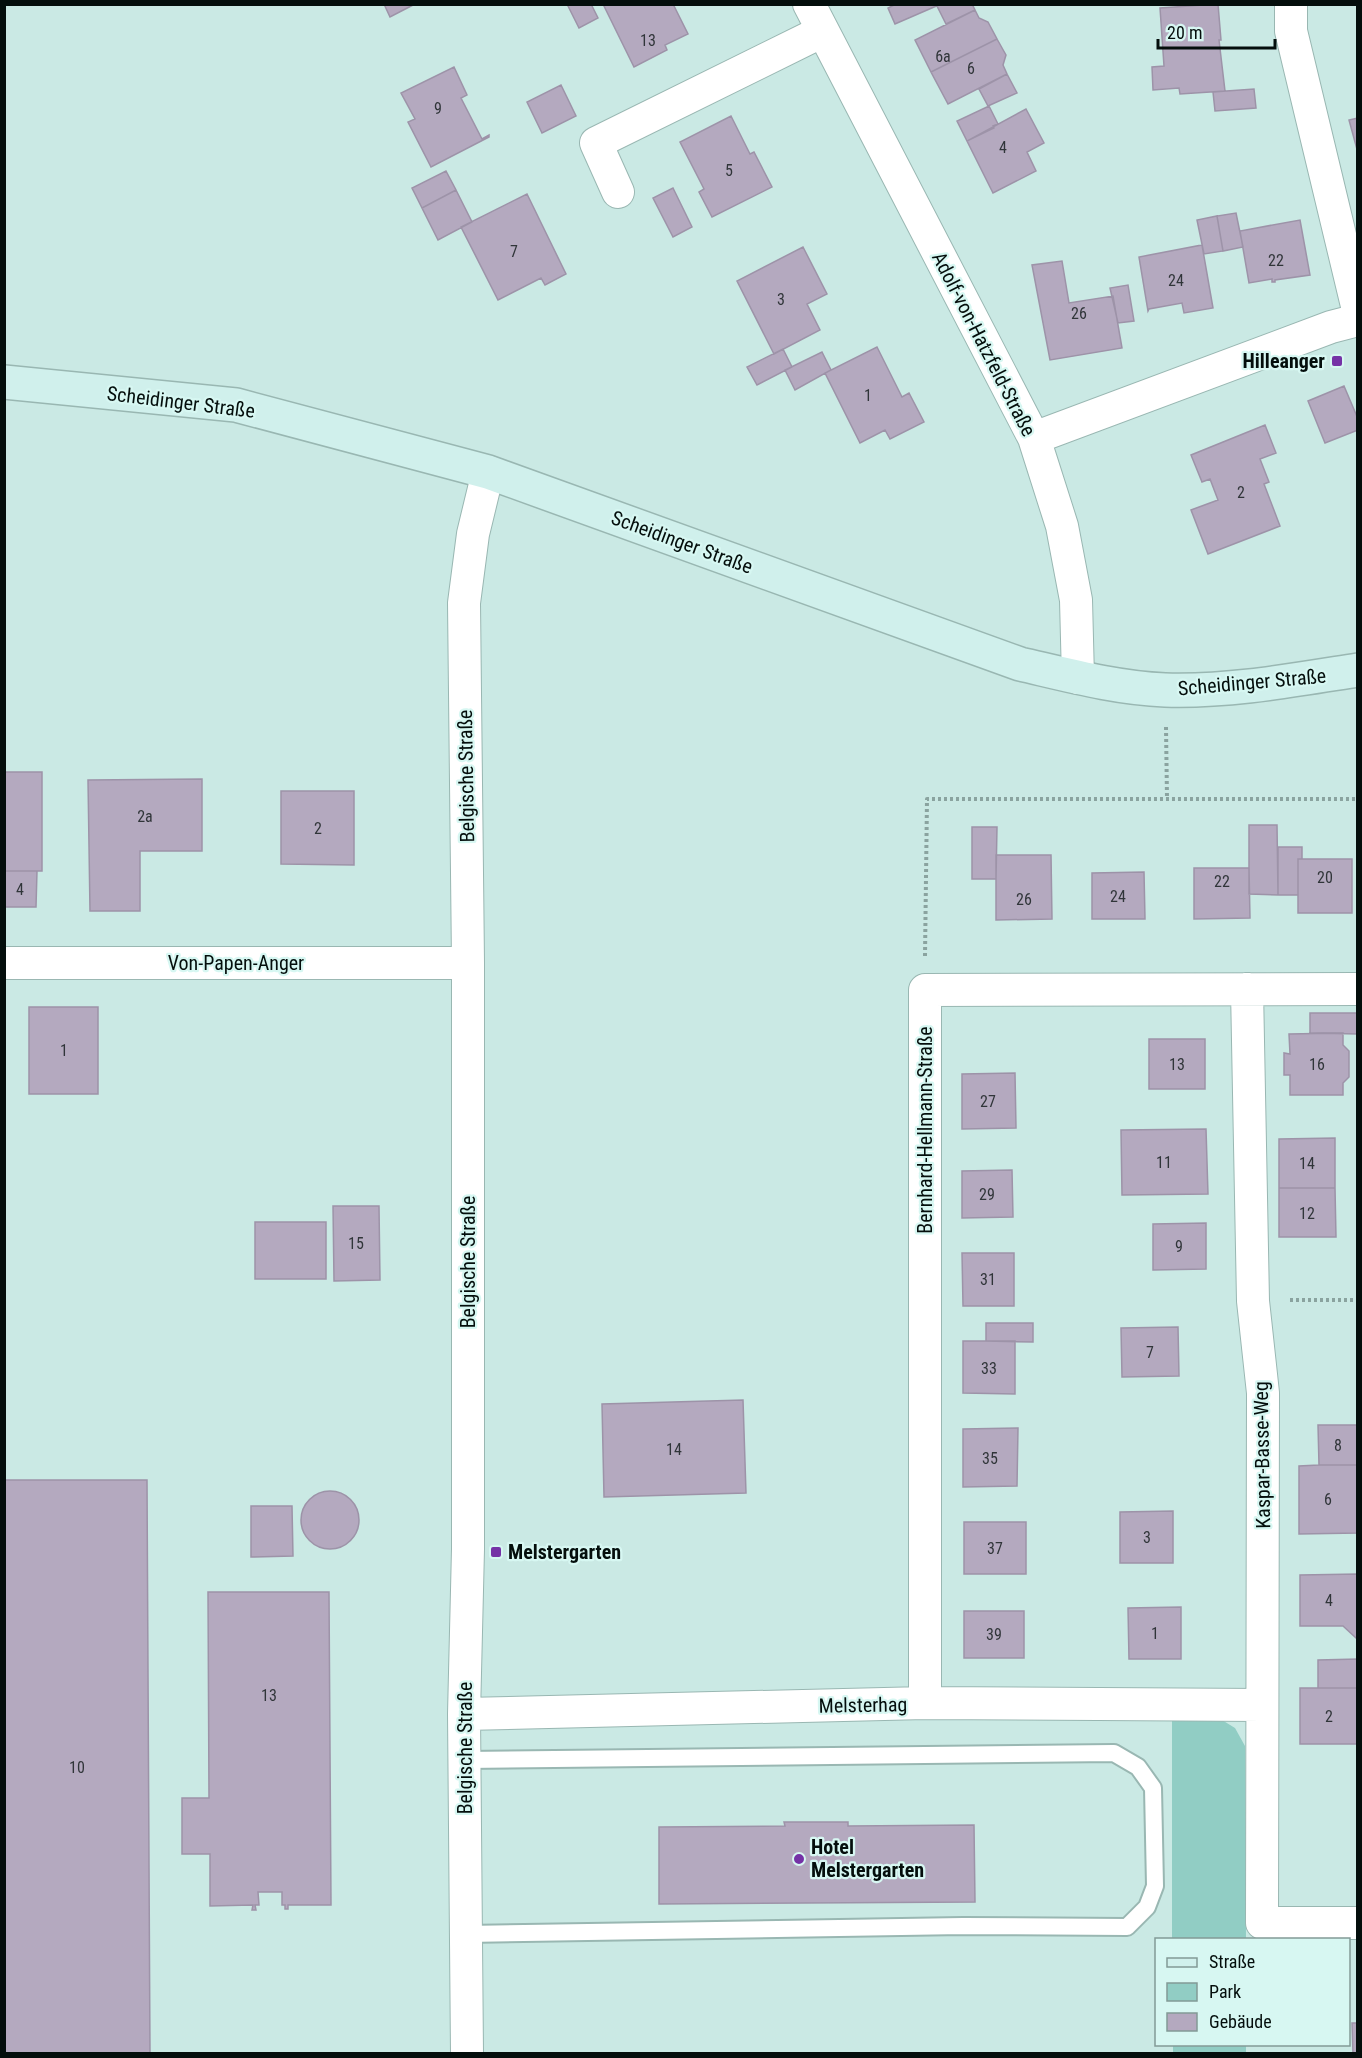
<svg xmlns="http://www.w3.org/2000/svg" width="1362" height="2058" font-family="'Roboto Condensed',sans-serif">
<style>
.green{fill:#91cdc4}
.building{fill:#b4a9bf;stroke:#9d93a8;stroke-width:1.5}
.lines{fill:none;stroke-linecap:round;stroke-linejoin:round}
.service-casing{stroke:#99b7b2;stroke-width:20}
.minor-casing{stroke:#99b7b2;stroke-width:34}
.secondary-casing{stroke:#99b7b2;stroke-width:36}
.path{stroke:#8aa39f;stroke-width:4;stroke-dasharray:3 3;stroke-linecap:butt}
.service{stroke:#fff;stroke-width:16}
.minor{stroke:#fff;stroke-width:32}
.secondary{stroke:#d0f0ec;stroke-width:33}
.poi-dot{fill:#7532a6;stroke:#d7f7f2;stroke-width:2}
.labels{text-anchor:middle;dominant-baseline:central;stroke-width:4.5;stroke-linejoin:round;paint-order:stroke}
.number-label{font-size:16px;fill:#303539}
.street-label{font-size:20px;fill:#040e0c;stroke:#d7f7f2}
.poi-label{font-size:20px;font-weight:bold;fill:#040e0c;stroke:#d7f7f2;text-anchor:start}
</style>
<rect width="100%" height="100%" fill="#cae9e4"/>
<path class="green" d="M1172,1715L1217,1717L1235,1728L1245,1746L1246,1939H1172Z
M1173,2045H1246V2053H1173Z"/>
<path class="building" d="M384,4H415L390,17Z
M567,4H591L598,18L579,28Z
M603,4H673L688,34L665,45L667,50L634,67Z
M896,4H941L895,24L888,8Z
M941,4H972L975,10L946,24L937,6Z
M1218,4L1221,40H1219L1225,91L1180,94L1179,88L1153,90L1152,67L1164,66L1160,8Z
M975,10L979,18L988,22L997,39L931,72L915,40Z
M997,39L1006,55L1003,65L1007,74L948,104L931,72Z
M454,67L467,95L461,98L482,139L489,135V137L431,167L408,122L415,119L401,93Z
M1007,74L1017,93L988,106L979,89Z
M561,85L576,116L542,133L527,102Z
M1254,89L1256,108L1215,111L1213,92Z
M989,106L998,124L993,126L994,128L967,141L957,121Z
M1026,109L1044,143L1027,152L1036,171L993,193L967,141Z
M731,116L750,154L754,152L772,187L712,217L699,192L704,189L680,142Z
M1358,118V153L1349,120Z
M446,171L456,190L422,208L412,188Z
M673,188L692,227L673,237L653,198Z
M456,190L472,222L438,240L422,208Z
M527,194L566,274L545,285L541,278L498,300L461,227Z
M1236,213L1243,247L1223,251L1217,216Z
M1217,216L1223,251L1204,254L1197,220Z
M1300,220L1310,275L1275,280V282H1272V279L1249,283L1240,231Z
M1202,245L1213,308L1184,313L1182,303L1149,309L1148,311L1139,257Z
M803,247L827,294L807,304L820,330L774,354L737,281Z
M1062,261L1069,303L1113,296L1122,348L1050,360L1032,265Z
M1128,285L1134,321L1118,323L1110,288Z
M877,347L902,397L909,393L924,422L890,439L885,430L860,443L825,373Z
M783,349L792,367L757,385L747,367Z
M822,352L831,370L795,390L785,370Z
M1344,386L1358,419V430L1325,443L1308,401Z
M1265,425L1276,453L1260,459L1269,482L1264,484L1280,526L1208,554L1191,510L1218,500L1210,479L1202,482L1191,455Z
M4,772H42V871H4Z
M202,779V851H140V911H90L88,780Z
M281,791H354V865L281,864Z
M1249,825H1277L1278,895L1249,894Z
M972,827H997L996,879H972Z
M1278,847H1302V859H1298V895H1278Z
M996,855H1051L1052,919L996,920Z
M1298,859H1352V913H1298Z
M1194,868H1249L1250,918L1194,919Z
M4,871H37L36,907H4Z
M1144,872L1145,919H1092V873Z
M29,1007H98V1094H29Z
M1310,1013H1358V1034L1310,1033Z
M1343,1033V1045L1349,1051V1077L1343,1083V1095H1290V1075H1284V1053L1290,1054L1289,1034Z
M1149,1039H1205V1089H1149Z
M1015,1073L1016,1128L962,1129V1074Z
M1206,1129L1208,1194L1122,1195L1121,1130Z
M1335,1138V1188H1279V1139Z
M1012,1170L1013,1217L962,1218V1171Z
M1279,1188H1335L1336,1237H1279Z
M333,1206H379L380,1280L334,1281Z
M255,1222H326V1279H255Z
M1206,1223V1269L1153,1270V1224Z
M962,1253H1014V1306H963Z
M986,1323H1033V1342L986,1341Z
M1178,1327L1179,1376L1122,1377L1121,1328Z
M963,1341H1015V1394L963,1393Z
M743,1400L746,1493L604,1497L602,1404Z
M1318,1425H1358V1465H1319Z
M1018,1428L1017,1486L963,1487V1429Z
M1319,1465H1358V1533L1299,1534V1466Z
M4,1480H147L150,2054H4Z
M301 1520a29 29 0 1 1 58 0a29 29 0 1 1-58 0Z
M251,1506H292L293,1556L251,1557Z
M1173,1511V1563H1120V1512Z
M964,1522H1026V1574H964Z
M1358,1574V1636L1356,1638L1343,1626H1300V1575Z
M208,1592H329L331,1905H288V1909H285V1905H282V1892H258L259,1905H255L256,1910H252L253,1905L210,1906V1854H182V1798H209Z
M1181,1607V1659H1129L1128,1608Z
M964,1611H1024V1658H964Z
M1358,1659V1688H1318V1660Z
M1300,1688H1358V1744H1300Z
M784,1822H848V1826L974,1825L975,1902L659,1904V1827L785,1826Z
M1352,2023H1358V2054H1353Z"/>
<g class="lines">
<defs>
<path id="service" d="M465,1760L1114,1753L1138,1767L1153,1788L1155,1886L1147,1907L1127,1927L963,1926L466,1934"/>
<path id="minor" d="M809,4L1034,438L1062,526L1076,600L1078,678
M1291,4V31L1358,310
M618,192L596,143L823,31
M1034,438L1331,327L1358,320
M4,963H468
M1247,989L1253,1301L1263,1393L1262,1923H1358
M925,1703V990L1358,989
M464,1714L925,1703L1262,1705
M467,2054L464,1714L468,1549V963L464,603L473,534L488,472"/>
<path id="secondary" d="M4,382L236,405L488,472L1020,664C1068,675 1116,688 1165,690C1229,692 1294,680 1358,670"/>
</defs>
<use href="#service" class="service-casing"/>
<use href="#minor" class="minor-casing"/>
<use href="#secondary" class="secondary-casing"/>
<path class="path" d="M1166,727L1167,798
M925,956L927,799H1358
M1290,1300H1358"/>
<use href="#service" class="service"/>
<use href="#minor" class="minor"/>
<use href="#secondary" class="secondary"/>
</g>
<g class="poi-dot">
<rect x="1331" y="355" width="12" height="12" rx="3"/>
<rect x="490" y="1546" width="12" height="12" rx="3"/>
<circle cx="799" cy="1859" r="6"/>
</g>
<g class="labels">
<g class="number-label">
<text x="648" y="40">13</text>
<text x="943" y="56">6a</text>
<text x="971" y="68">6</text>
<text x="438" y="108">9</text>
<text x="1003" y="147">4</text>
<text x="729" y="170">5</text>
<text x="514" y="251">7</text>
<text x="1276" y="260">22</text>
<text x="1176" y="280">24</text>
<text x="781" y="299">3</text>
<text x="1079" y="313">26</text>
<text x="868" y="395">1</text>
<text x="1241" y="492">2</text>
<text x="145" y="816">2a</text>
<text x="318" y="828">2</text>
<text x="1325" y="877">20</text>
<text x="1222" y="881">22</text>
<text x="20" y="889">4</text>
<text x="1118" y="896">24</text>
<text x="1024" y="899">26</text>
<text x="64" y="1050">1</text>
<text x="1177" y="1064">13</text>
<text x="1317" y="1064">16</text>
<text x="988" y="1101">27</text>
<text x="1164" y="1162">11</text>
<text x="1307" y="1163">14</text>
<text x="987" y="1194">29</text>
<text x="1307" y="1213">12</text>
<text x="356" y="1243">15</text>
<text x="1179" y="1246">9</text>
<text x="988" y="1279">31</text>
<text x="1150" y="1352">7</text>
<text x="989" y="1368">33</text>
<text x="1338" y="1445">8</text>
<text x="674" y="1449">14</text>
<text x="990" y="1458">35</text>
<text x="1328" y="1499">6</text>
<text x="1147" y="1537">3</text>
<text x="995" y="1548">37</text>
<text x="1329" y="1600">4</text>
<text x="1155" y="1633">1</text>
<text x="994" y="1634">39</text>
<text x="269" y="1695">13</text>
<text x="1329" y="1716">2</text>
<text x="77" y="1767">10</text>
</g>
<g class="street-label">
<text transform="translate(984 344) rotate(63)">Adolf-von-Hatzfeld-Straße</text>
<text transform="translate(181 402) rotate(7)">Scheidinger Straße</text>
<text transform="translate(682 542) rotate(20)">Scheidinger Straße</text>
<text transform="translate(1252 682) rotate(-5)">Scheidinger Straße</text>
<text transform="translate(466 776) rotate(-91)">Belgische Straße</text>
<text x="236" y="963">Von-Papen-Anger</text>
<text transform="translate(925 1130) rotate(-90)">Bernhard-Hellmann-Straße</text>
<text transform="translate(468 1262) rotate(-90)">Belgische Straße</text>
<text transform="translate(1262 1455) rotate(-91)">Kaspar-Basse-Weg</text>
<text transform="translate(863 1705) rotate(-1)">Melsterhag</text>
<text transform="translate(465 1748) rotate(-90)">Belgische Straße</text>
</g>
<g class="poi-label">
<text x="1325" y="361" text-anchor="end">Hilleanger</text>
<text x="508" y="1552">Melstergarten</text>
<text x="811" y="1847">Hotel<tspan x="811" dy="23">Melstergarten</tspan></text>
</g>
</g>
<rect width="1362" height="2058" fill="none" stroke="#040e0c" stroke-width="12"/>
<rect x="1155" y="1938" width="195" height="108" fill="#d7f7f2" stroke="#839a96" stroke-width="1.5"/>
<rect x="1167" y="1958" width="30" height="9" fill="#d0f0ec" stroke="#839a96" stroke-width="1.5"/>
<text x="1209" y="1968" font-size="18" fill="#040e0c">Straße</text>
<rect x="1167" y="1983" width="30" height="18" fill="#91cdc4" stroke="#839a96" stroke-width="1.5"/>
<text x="1209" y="1998" font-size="18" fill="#040e0c">Park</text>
<rect x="1167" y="2013" width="30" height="18" fill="#b4a9bf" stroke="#839a96" stroke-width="1.5"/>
<text x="1209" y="2028" font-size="18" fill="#040e0c">Gebäude</text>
<path d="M1158 39v9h117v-9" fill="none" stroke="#040e0c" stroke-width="3"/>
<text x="1167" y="39" font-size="18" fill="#040e0c" stroke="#d7f7f2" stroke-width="4.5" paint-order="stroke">20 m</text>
</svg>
